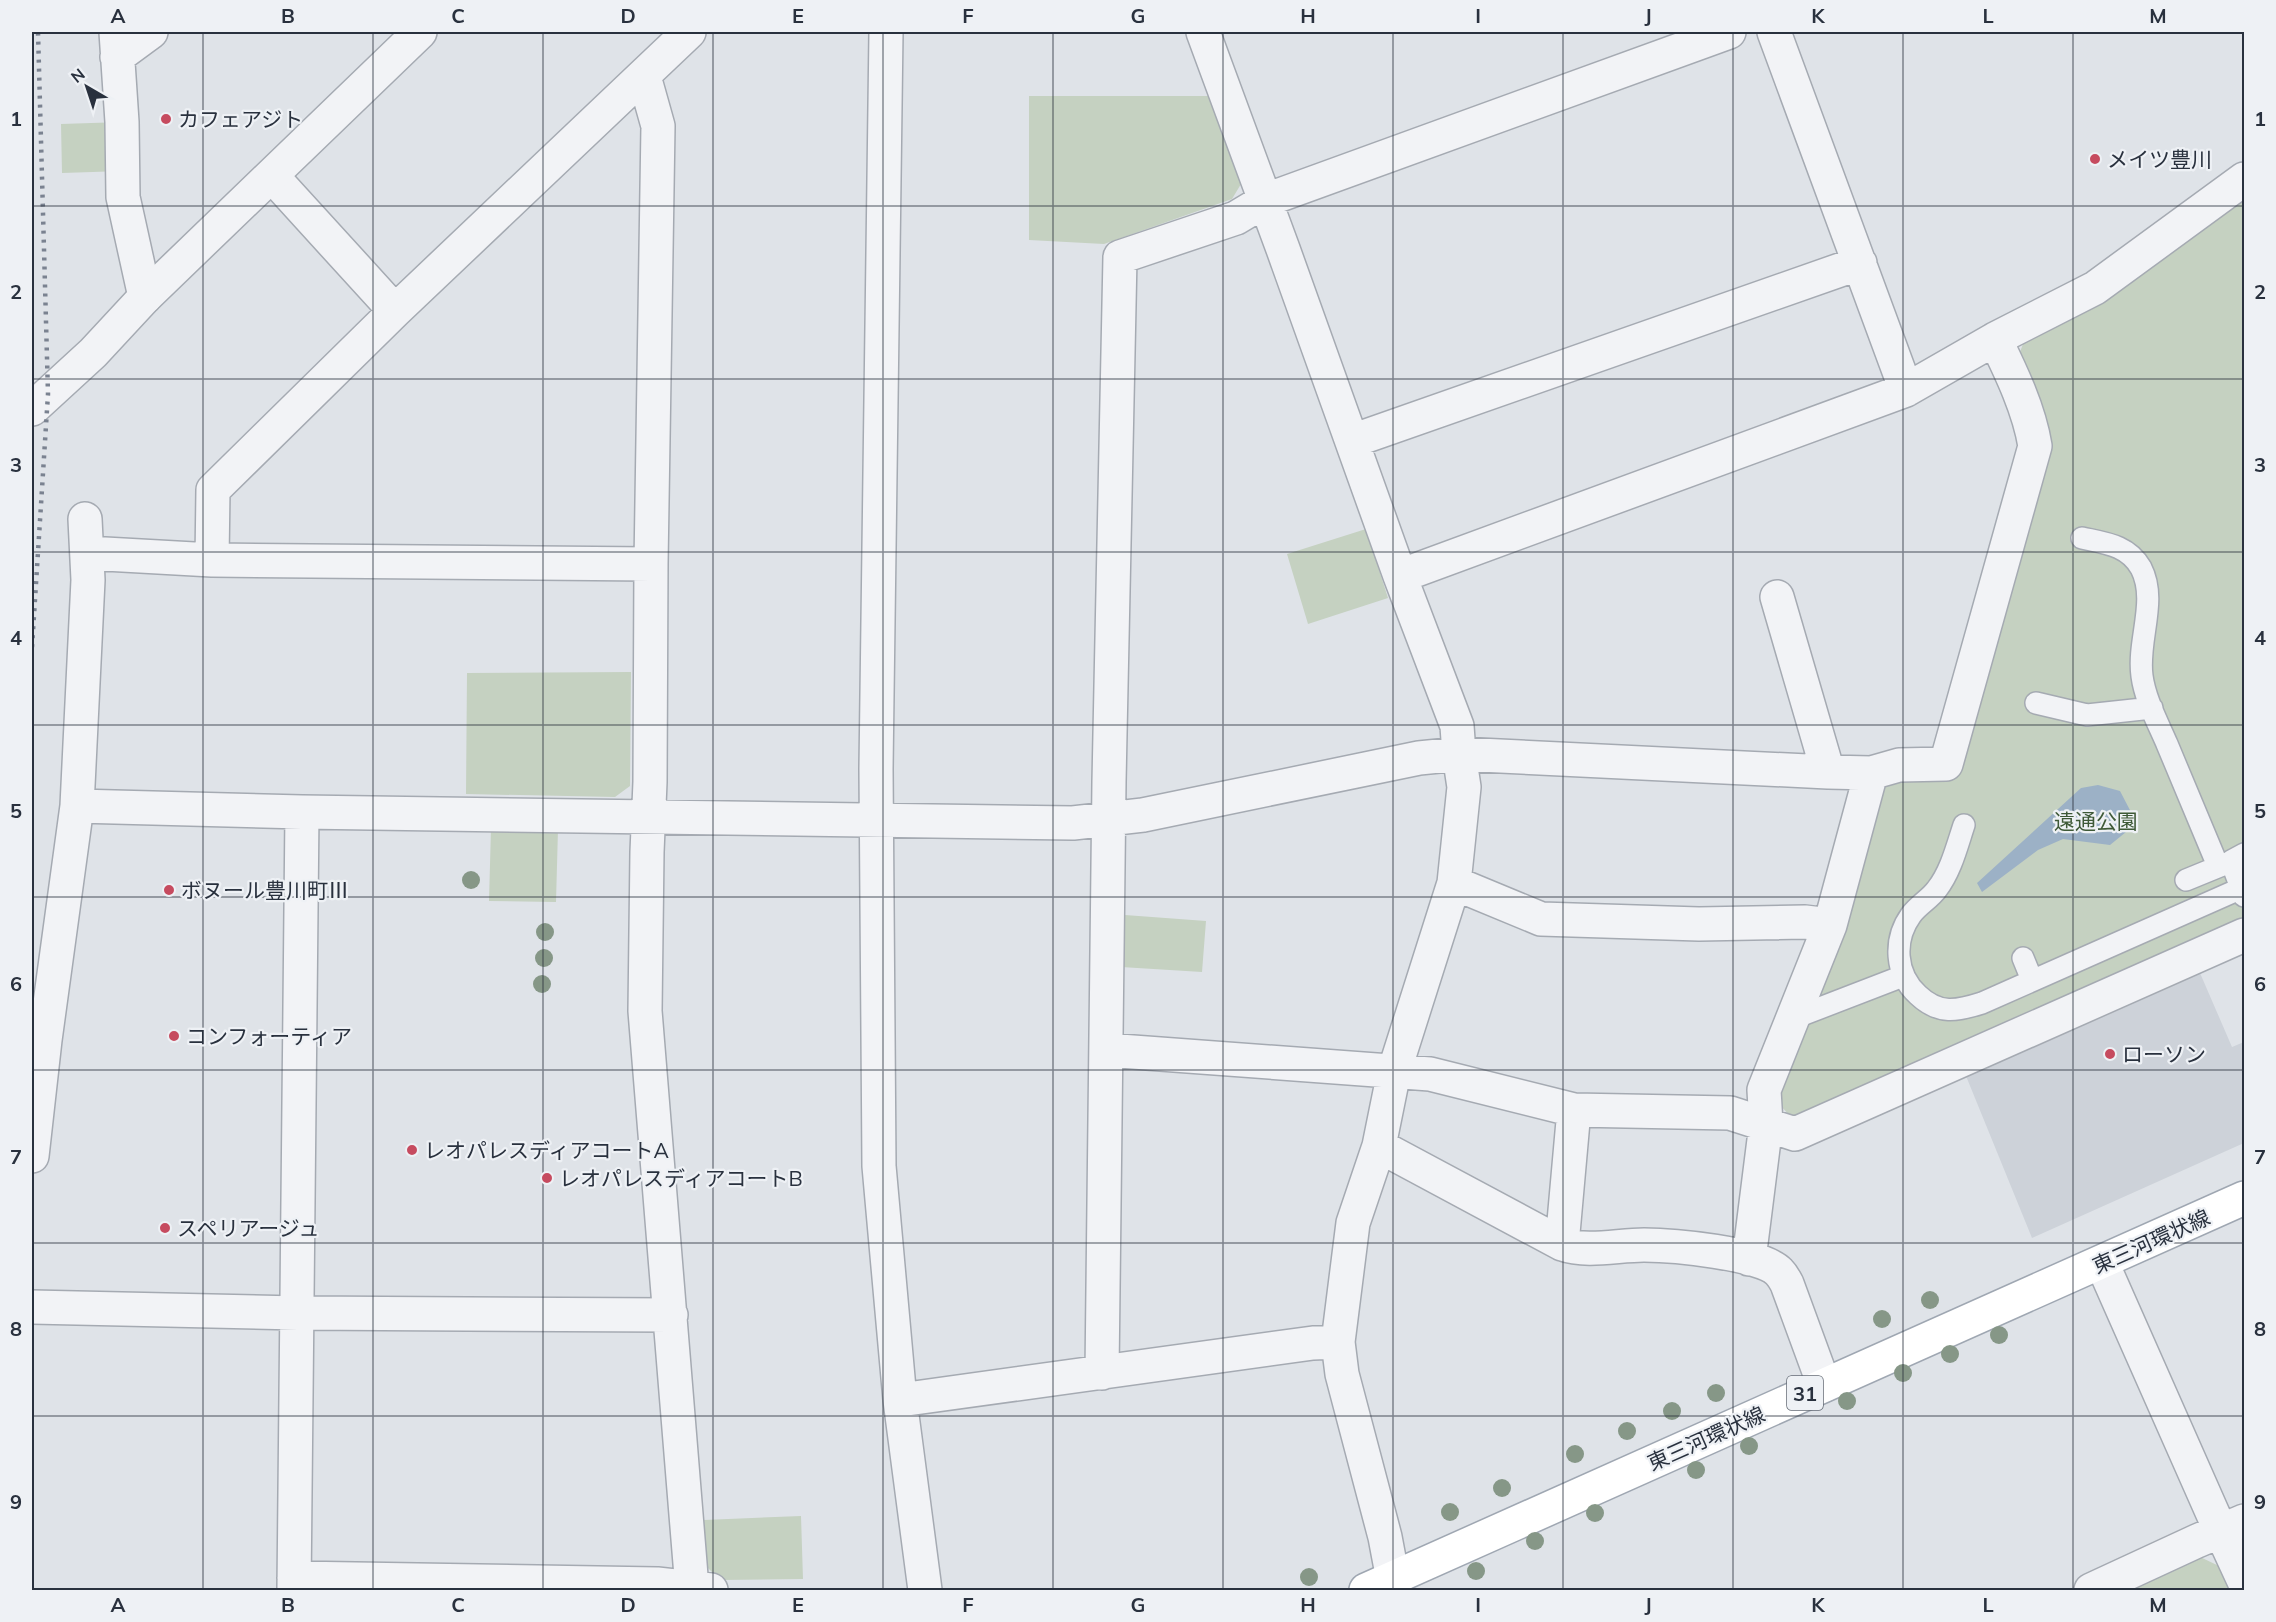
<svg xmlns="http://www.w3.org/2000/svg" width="2276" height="1622" font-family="Mulish,'Noto Sans JP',sans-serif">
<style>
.built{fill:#cdd2d9}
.green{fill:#c5d1c1}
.water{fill:#9cb1c6}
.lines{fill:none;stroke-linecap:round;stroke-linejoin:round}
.service-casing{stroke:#a5aab2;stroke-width:24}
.minor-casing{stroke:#a5aab2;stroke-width:36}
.tertiary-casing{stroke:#a5aab2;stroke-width:36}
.primary-casing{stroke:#9fa7b2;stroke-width:36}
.service{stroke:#f2f3f6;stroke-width:21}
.minor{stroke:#f2f3f6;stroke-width:33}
.tertiary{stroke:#f2f3f6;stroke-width:33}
.primary{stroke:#fff;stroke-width:33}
.rail{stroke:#7a8290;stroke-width:4.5;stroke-dasharray:3 6;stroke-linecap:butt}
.tree{fill:#869787}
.grid{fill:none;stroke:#29313e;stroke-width:1.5;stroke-opacity:0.55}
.poi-dot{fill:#c64b5f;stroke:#eef1f5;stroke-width:2}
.labels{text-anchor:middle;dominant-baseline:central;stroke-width:4.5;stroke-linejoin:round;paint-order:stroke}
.shield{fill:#eef1f5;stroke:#646b75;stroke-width:1.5}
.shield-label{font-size:20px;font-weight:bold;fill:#29313e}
.poi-label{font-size:21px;fill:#29313e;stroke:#eef1f5;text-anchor:start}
.park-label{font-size:21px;fill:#3e5937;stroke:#eef1f5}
.street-label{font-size:21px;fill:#29313e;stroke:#eef1f5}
.neatline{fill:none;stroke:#29313e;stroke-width:2}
.grid-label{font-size:20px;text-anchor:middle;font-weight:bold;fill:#29313e}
</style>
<rect width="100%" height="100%" fill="#dfe3e8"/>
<path class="built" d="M2200,973L2232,1047L2244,1042V1143L2032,1238L1966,1076Z"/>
<path class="green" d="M1029,96H1209L1241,184L1232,199L1104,244L1029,240Z
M122,122L123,171L62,173L61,124Z
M2244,197V919L1793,1119L1776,1101L1883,789L1901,775L1955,773L2046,446L2017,360L2023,344L2107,300Z
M1366,529L1388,598L1308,624L1287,554Z
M631,672L630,786L615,797L466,794L467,673Z
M491,828L558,829L556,902L489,901Z
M1125,915L1206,921L1202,972L1121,967Z
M801,1516L803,1579L720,1580L706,1566L704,1520Z
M2198,1556L2219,1566L2230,1590H2126Z"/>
<path class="water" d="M2098,785L2120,791L2132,814L2126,832L2110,845L2063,839L2038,850L1982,892L1977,883L2081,788Z"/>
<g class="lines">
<defs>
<path id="service" d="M2082,538C2105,543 2128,545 2141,568C2158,601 2137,640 2142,676C2145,699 2158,723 2167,744C2184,785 2201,826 2218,866
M2036,703L2087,715L2152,708
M1964,825C1957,846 1951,871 1937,889C1930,899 1918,905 1911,915C1893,940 1895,974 1918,995C1939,1015 1957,1011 1982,1003L2244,887
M2244,854L2231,861L2244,896
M2186,880L2230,862
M2023,958L2032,980
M1794,1018L1903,976"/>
<path id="minor" d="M116,32L122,122L123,197L145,297
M886,32L876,769L879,1166L900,1400L925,1590
M1203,32L1283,249L1400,576L1457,726L1459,754L1464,787L1454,883L1394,1072L1379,1146L1353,1223L1338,1342L1342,1374L1385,1537L1395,1590
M117,57L151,32
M644,76L658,126L651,564L650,782L647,852L645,1011L692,1588
M272,176L395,311
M1906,390L1995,339L2095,288L2244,179
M1352,441L1860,263
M87,553L212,560L651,564
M212,560L213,490L395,311L689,32
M1400,576L1906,390L1774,32
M1777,597L1828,772
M1871,773L1899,765L1946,764L2035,446C2029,409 2011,372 1995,339
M77,806L302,812L1073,823L1143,815L1419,758L1459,754L1828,772L1871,773L1830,925L1764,1090L1766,1124L1749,1259
M1454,883L1541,919L1699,924L1805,922L1830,925
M1106,1050L1430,1074L1574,1110L1730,1113L1795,1134L2244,935
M1379,1146L1562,1244C1588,1253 1617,1245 1644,1245C1671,1245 1762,1253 1779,1272C1782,1275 1785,1280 1787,1284L1824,1385
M32,1156L45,1040L77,806L88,580L85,519
M1562,1244L1574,1110
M2102,1263L2213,1514L2244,1581
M32,1307L298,1313L671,1315
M1102,1373L1109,782L1120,257L1236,218L1266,200L1729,32
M900,1400L1313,1343L1338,1342
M294,1578L657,1584L711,1590
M294,1590L302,812
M2091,1590L2197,1541L2244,1521"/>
<path id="tertiary" d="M32,409L93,353L145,297L420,32"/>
<path id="primary" d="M1366,1590L2244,1198"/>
</defs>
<use href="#service" class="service-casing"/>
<use href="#minor" class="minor-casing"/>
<use href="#tertiary" class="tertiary-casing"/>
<use href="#primary" class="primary-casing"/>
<use href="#service" class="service"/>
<use href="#minor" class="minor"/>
<use href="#tertiary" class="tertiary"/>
<use href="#primary" class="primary"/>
<path class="rail" d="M32,647L48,394L38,32"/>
</g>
<g class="tree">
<circle cx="471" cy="880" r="9"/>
<circle cx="545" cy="932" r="9"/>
<circle cx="544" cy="958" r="9"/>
<circle cx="542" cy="984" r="9"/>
<circle cx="1930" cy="1300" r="9"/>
<circle cx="1882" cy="1319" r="9"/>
<circle cx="1999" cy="1335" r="9"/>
<circle cx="1950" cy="1354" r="9"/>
<circle cx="1903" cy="1373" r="9"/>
<circle cx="1716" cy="1393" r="9"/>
<circle cx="1847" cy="1401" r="9"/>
<circle cx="1672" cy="1411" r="9"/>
<circle cx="1627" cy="1431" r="9"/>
<circle cx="1749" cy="1446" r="9"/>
<circle cx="1575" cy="1454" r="9"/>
<circle cx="1696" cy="1470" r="9"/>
<circle cx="1502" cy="1488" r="9"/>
<circle cx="1450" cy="1512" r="9"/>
<circle cx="1595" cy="1513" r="9"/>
<circle cx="1535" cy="1541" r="9"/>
<circle cx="1476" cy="1571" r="9"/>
<circle cx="1309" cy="1577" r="9"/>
</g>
<path class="grid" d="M203,32V1590M373,32V1590M543,32V1590M713,32V1590M883,32V1590M1053,32V1590M1223,32V1590M1393,32V1590M1563,32V1590M1733,32V1590M1903,32V1590M2073,32V1590M32,206H2244M32,379H2244M32,552H2244M32,725H2244M32,897H2244M32,1070H2244M32,1243H2244M32,1416H2244"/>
<g class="poi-dot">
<circle cx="166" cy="119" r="6"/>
<circle cx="2095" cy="159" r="6"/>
<circle cx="169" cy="890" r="6"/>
<circle cx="174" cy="1036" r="6"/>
<circle cx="2110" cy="1054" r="6"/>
<circle cx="412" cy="1150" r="6"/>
<circle cx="547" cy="1178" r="6"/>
<circle cx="165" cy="1228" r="6"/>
</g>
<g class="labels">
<rect class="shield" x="1787" y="1376" width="36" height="34" rx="4.5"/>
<g class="shield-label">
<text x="1805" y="1393">31</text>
</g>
<g class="poi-label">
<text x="178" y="119">カフェアジト</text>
<text x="2107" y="159">メイツ豊川</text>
<text x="181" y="890">ボヌール豊川町Ⅲ</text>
<text x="186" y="1036">コンフォーティア</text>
<text x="2122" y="1054">ローソン</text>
<text x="424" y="1150">レオパレスディアコートA</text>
<text x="559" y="1178">レオパレスディアコートB</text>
<text x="177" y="1228">スペリアージュ</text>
</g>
<g class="park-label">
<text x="2096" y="821">遠通公園</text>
</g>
<g class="street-label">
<text transform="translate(2151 1241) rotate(-24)">東三河環状線</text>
<text transform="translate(1706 1438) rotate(-24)">東三河環状線</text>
</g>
</g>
<rect width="2276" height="1622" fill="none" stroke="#eef1f5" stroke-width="66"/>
<g transform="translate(87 87) rotate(321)" stroke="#eef1f5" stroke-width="4.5" paint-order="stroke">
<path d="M0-4.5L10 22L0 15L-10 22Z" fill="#29313e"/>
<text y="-9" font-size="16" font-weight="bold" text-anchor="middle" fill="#29313e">N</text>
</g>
<rect x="33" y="33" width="2210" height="1556" class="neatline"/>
<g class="grid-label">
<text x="118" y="23">A</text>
<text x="288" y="23">B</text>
<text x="458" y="23">C</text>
<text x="628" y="23">D</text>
<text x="798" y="23">E</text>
<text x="968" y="23">F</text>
<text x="1138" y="23">G</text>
<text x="1308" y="23">H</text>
<text x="1478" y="23">I</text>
<text x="1648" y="23">J</text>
<text x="1818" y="23">K</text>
<text x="1988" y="23">L</text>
<text x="2158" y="23">M</text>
<text x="16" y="126">1</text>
<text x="2260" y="126">1</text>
<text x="16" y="299">2</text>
<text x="2260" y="299">2</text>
<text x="16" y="472">3</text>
<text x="2260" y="472">3</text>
<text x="16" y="645">4</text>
<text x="2260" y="645">4</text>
<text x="16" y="818">5</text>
<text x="2260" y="818">5</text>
<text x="16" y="991">6</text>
<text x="2260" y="991">6</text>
<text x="16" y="1164">7</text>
<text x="2260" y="1164">7</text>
<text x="16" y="1336">8</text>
<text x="2260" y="1336">8</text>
<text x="16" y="1509">9</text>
<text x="2260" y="1509">9</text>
<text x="118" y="1612">A</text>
<text x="288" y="1612">B</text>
<text x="458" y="1612">C</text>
<text x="628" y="1612">D</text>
<text x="798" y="1612">E</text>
<text x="968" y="1612">F</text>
<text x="1138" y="1612">G</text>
<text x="1308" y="1612">H</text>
<text x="1478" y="1612">I</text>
<text x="1648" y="1612">J</text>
<text x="1818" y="1612">K</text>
<text x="1988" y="1612">L</text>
<text x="2158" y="1612">M</text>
</g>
</svg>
